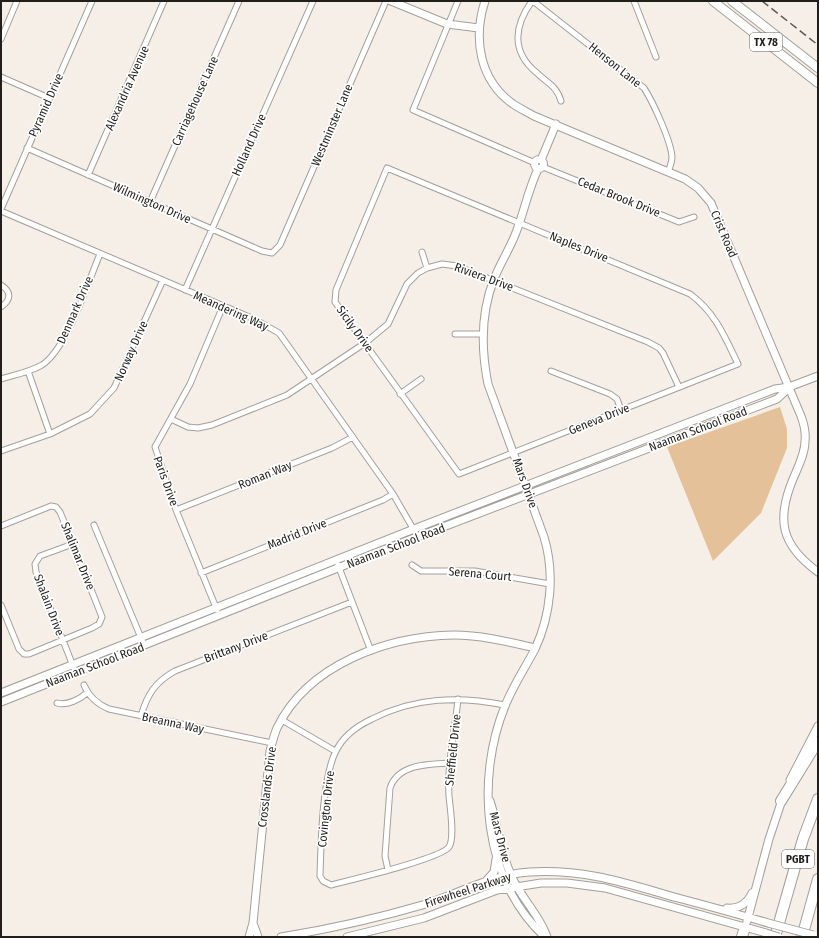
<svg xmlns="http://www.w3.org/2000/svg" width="819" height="938" font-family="'Fira Sans Condensed',sans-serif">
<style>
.green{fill:#e4c199}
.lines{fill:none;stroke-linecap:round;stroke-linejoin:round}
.street-casing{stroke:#a59f99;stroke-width:7}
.secondary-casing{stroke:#a59f99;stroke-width:9}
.primary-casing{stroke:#a59f99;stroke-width:10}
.highway-casing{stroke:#a59f99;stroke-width:12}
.street{stroke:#fff;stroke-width:5}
.secondary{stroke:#fff;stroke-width:7}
.primary{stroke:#fff;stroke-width:8}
.highway{stroke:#fff;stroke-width:10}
.rail{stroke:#5d5a56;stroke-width:1.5;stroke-dasharray:8 4;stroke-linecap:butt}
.secondary-bridge-casing{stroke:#a59f99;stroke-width:9;stroke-linecap:butt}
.secondary-bridge{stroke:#fff;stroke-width:7}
.labels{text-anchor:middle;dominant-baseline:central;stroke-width:3.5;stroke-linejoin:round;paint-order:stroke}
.shield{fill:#fff;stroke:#646260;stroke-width:1}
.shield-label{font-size:11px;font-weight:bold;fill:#211f1c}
.street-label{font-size:12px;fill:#211f1c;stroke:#fff}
</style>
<rect width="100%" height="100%" fill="#f5efe8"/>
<path class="green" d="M780,407L787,429V448L761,513L713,561L667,447Z"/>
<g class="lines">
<defs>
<path id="street" d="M458,1L413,110L535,163
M532,1C514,26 511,52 537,73C547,83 557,86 561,101
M533,1L644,88C653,102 671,141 672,157C672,162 670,167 668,172
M634,1L656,57
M1,39L17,1
M1,77L49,98
M27,148L262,251L272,253L280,245L386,1
M543,167L679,222L694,217
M387,168L690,294C715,312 725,337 738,364L459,474L335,302L336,290Z
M88,175L164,1
M150,202L239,1
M1,209L92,1
M1,211L254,319L279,333L393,494L418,537
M422,252L427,268
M1,285C12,292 11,300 1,307
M185,290L313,1
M455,334H483
M28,371L50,434
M551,371L610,394L617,399L621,410
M1,379C14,375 30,372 42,365C67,349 88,282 100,254
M400,394L421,379
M171,419L188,427L198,428L212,425L287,395L365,343L388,324L407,284L418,273L427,268L442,264L457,266L648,342L659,348L663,353L679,387
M1,451L50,434L90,414L114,388L163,280
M176,510L332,448L353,437
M94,525L144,645
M1,526L51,506L56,507L60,512L73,544L102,617L99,624L92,628L29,654H24L19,649L1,605
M73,544L40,556L35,564L36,572L75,671
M338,565L371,651
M412,565L421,571H475L550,584
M201,573L383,500L393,494
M217,610L176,510L155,447L190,384L223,306
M84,685C89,697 97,704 109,709L272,743
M458,699C455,731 447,763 449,796C450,807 455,838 449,847C440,859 350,880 331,885L323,881L320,876C321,844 322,781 335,753C342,737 357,726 372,719C415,697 459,696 505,705
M57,703C67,706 80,699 87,693
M141,716C147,695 155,682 175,671L352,602
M282,720L335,751
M388,870L385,856L390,788C398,764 428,764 450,763"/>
<path id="secondary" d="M391,1L447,24L479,28
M485,1C473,38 479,80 513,104C519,108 527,112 534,116L685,179L698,188L711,203L801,416C804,424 806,432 805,441C805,454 798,467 793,479C776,520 781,545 818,572
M534.5 164a4.5 4.5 0 1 1 9 0a4.5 4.5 0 1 1-9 0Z
M541,160L556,124
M538,169C528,190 524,213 515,235C509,250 500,264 494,279C481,312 481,349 488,384L544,537C555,573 551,615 535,649C525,668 513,686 505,706C475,780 483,880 545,937
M1,693L414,529L775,389L789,387L818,376
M1,702L378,552L777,399L789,388
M790,780L818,726
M490,801C498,825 500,851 511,875C520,897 540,915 547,937
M486,881L494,872L496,859
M727,908C738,909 747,904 752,893
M747,921L769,839L783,797
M253,923L258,937
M249,937L253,923L270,751C272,743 274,735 277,728C308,664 388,636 454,635C481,635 509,642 535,648
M281,937C330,929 378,918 426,904C459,893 494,874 530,872C586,869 625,883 678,898C708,906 738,914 768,923
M347,937L424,918L497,890L541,883H567L605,888L766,933"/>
<path id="primary" d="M713,1L818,83
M732,1L818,68"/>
<path id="highway" d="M781,801L818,741
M742,937L745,927
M775,937L803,839L818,799
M802,937L818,879"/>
</defs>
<use href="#street" class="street-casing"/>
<use href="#secondary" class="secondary-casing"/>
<use href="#primary" class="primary-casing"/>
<use href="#highway" class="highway-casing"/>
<use href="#street" class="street"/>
<use href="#secondary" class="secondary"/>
<use href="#primary" class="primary"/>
<use href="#highway" class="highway"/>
<path class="rail" d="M762,1L818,45"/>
<defs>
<path id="secondary-bridge" d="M768,923L813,935
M766,933L779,937"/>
</defs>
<use href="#secondary-bridge" class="secondary-bridge-casing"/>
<use href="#secondary-bridge" class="secondary-bridge"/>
</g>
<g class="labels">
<g class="shield">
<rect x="750" y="33" width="32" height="18" rx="3"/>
<rect x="782" y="850" width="32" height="18" rx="3"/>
</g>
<g class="shield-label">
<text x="766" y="42">TX 78</text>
<text x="798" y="859">PGBT</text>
</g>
<g class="street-label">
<text transform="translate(615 65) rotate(39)">Henson Lane</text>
<text transform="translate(127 88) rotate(-66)">Alexandria Avenue</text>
<text transform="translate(195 101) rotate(-66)">Carriagehouse Lane</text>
<text transform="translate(46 105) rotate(-66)">Pyramid Drive</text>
<text transform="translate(332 125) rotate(-67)">Westminster Lane</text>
<text transform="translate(249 145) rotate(-66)">Holland Drive</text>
<text transform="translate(619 197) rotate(22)">Cedar Brook Drive</text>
<text transform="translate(152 203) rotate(24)">Wilmington Drive</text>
<text transform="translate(724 234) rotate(67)">Crist Road</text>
<text transform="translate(579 247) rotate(22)">Naples Drive</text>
<text transform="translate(484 277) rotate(20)">Riviera Drive</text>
<text transform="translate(75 310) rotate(-66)">Denmark Drive</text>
<text transform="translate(231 311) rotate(24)">Meandering Way</text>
<text transform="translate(355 329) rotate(54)">Sicily Drive</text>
<text transform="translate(131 351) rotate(-66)">Norway Drive</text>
<text transform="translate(599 419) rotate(-22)">Geneva Drive</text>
<text transform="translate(698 429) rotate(-21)">Naaman School Road</text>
<text transform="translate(265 475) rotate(-22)">Roman Way</text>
<text transform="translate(166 481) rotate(70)">Paris Drive</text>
<text transform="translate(525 483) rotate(70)">Mars Drive</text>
<text transform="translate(297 534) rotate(-22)">Madrid Drive</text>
<text transform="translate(396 546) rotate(-21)">Naaman School Road</text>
<text transform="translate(78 556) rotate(68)">Shalimar Drive</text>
<text transform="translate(480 574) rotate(5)">Serena Court</text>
<text transform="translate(49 605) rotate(69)">Shalain Drive</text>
<text transform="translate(236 647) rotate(-21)">Brittany Drive</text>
<text transform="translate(95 665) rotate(-21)">Naaman School Road</text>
<text transform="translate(173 723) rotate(12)">Breanna Way</text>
<text transform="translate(453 750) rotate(-84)">Sheffield Drive</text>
<text transform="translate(267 787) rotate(-83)">Crosslands Drive</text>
<text transform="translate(326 809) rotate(-84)">Covington Drive</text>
<text transform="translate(500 837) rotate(75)">Mars Drive</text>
<text transform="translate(468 890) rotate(-18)">Firewheel Parkway</text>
</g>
</g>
<rect width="819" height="938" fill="none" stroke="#211f1c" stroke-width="4"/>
</svg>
